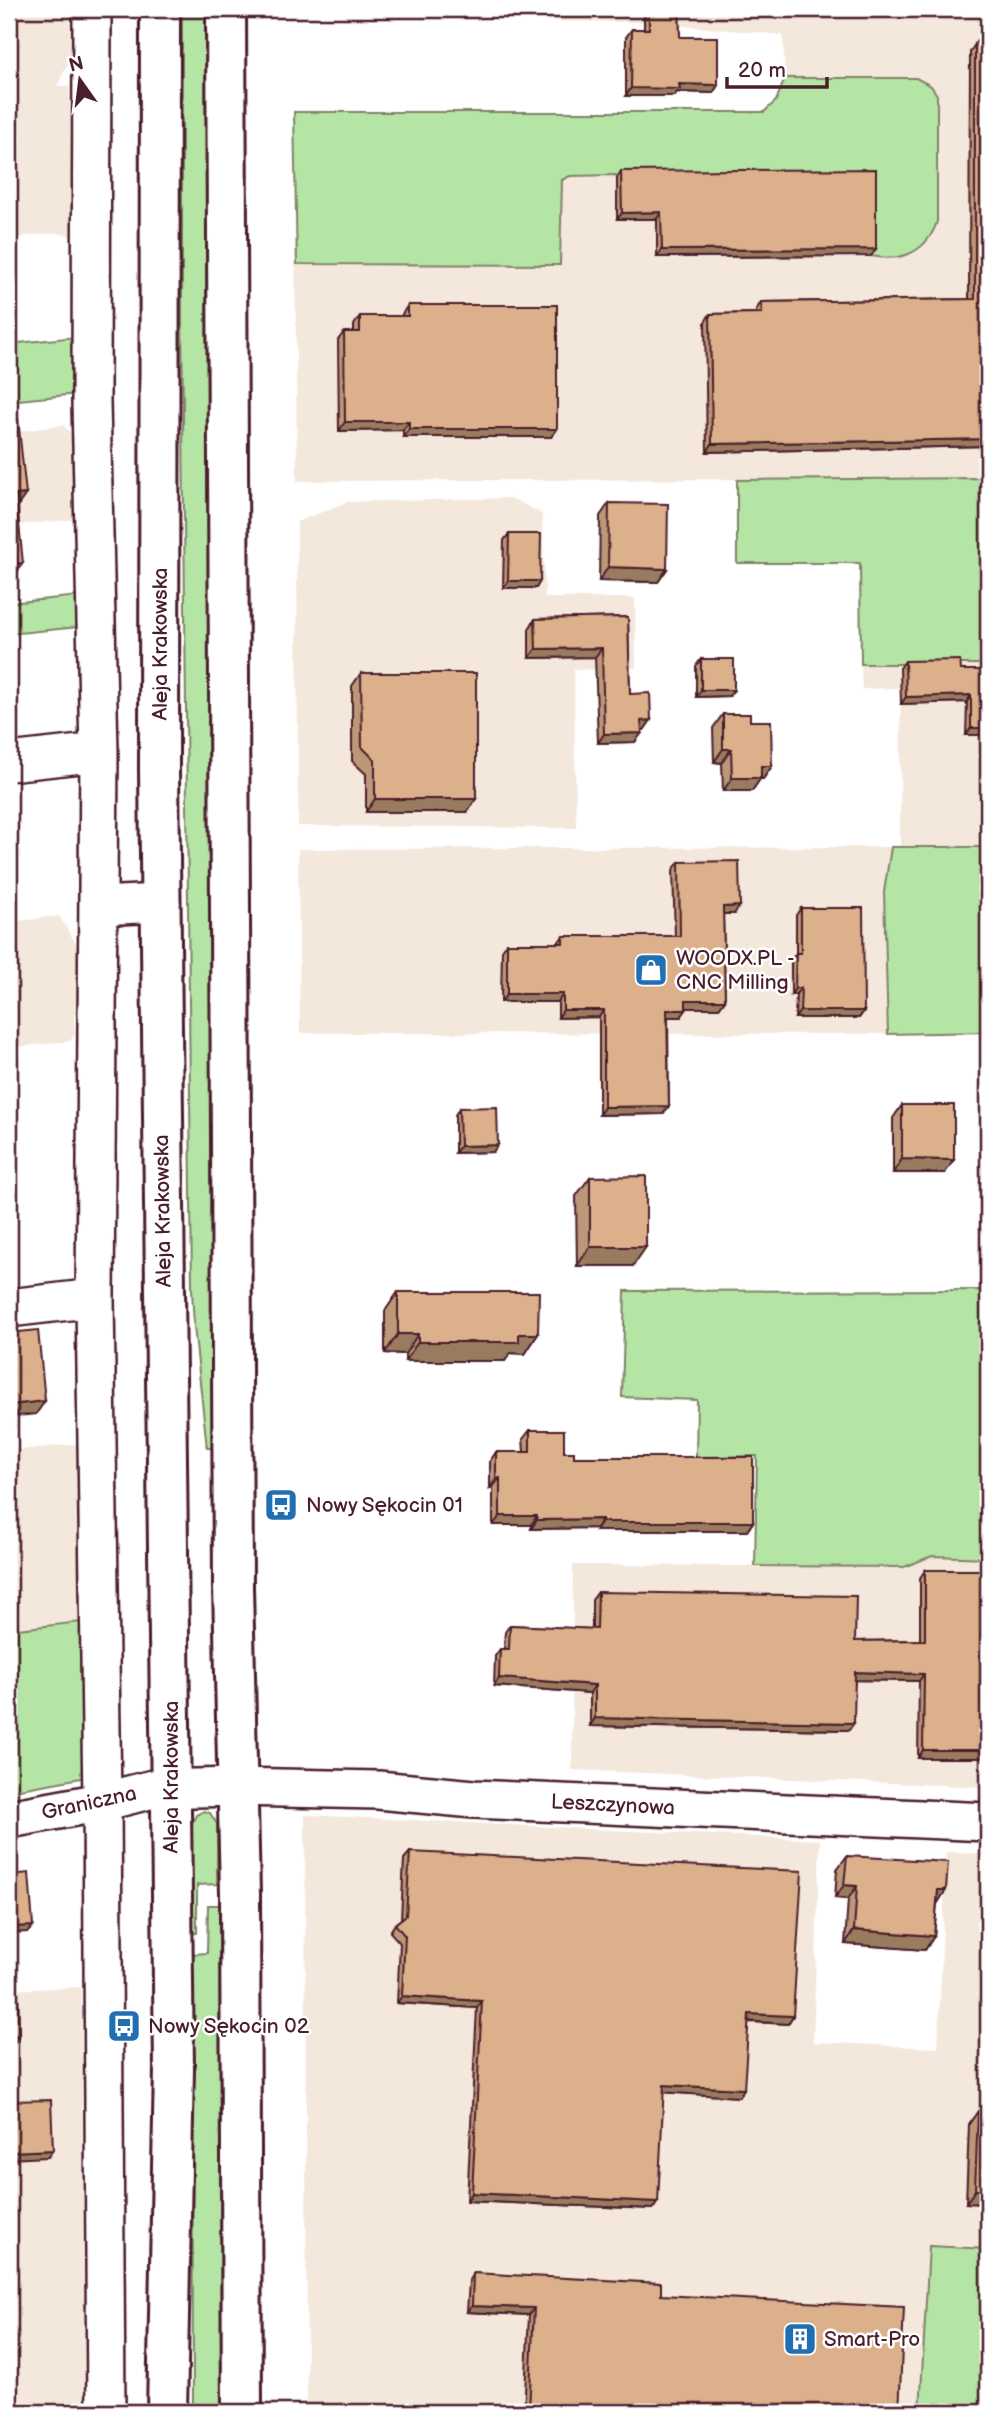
<svg xmlns="http://www.w3.org/2000/svg" width="997" height="2421" font-family="'Balsamiq Sans',sans-serif">
<style>
.built{fill:#f4e7dc}
.green{fill:#b5e5a5;stroke:#808268;stroke-width:2}
.lines{fill:none;stroke-linecap:round;stroke-linejoin:round}
.minor-casing{stroke:#4a1f2b;stroke-width:42}
.secondary-casing{stroke:#4a1f2b;stroke-width:44}
.minor{stroke:#fff;stroke-width:37}
.secondary{stroke:#fff;stroke-width:38}
.wall{fill:#bc9778;stroke:#4a1f2b;stroke-width:2}
.shaded-wall{fill:#997b61;stroke:#4a1f2b;stroke-width:2}
.building{fill:#dbb08b;stroke:#4a1f2b;stroke-width:2}
.labels{text-anchor:middle;dominant-baseline:central;stroke-width:5;stroke-linejoin:round;paint-order:stroke}
.street-label{font-size:21px;fill:#4a1f2b;stroke:#fff}
.poi-label{font-size:21px;fill:#4a1f2b;stroke:#fff;text-anchor:start}
</style>
<rect width="100%" height="100%" fill="#fff"/>
<filter id="ink" filterUnits="userSpaceOnUse"><feTurbulence type="fractalNoise" baseFrequency=".0143" numOctaves="2"/><feDisplacementMap in="SourceGraphic" scale="14" xChannelSelector="R" yChannelSelector="G"/><feConvolveMatrix kernelMatrix="1 2 1 2 8 2 1 2 1" color-interpolation-filters="sRGB"/></filter>
<g filter="url(#ink)">
<path class="built" d="M9,9H70L71,57L57,86H69L73,236L57,233L9,238Z
M550,9H988V478L297,481L294,112H764L776,101L785,78L783,35L646,22L550,21Z
M63,425L77,440L78,519L9,526V433Z
M511,498L542,514L545,598H635L636,668L574,670L576,828L298,826L297,522L347,502Z
M861,664H988V847H900L901,688L862,689Z
M891,847L884,892L888,1034L300,1033L298,849Z
M59,916L80,950L82,1013L74,1016L75,1034L70,1041L9,1048V922Z
M77,1444L81,1622L9,1630V1451Z
M932,1556L988,1558V1787L572,1770L573,1565L904,1567Z
M305,1815L820,1840L813,2042L938,2048L946,1852L988,1854V2249L929,2246L920,2412H307Z
M81,1987L85,2412H9V1990Z"/>
<path class="green" d="M182,9H205L212,1448H207L194,1326L192,1289L182,320Z
M785,78H916L931,86L937,95V222C926,253 901,262 871,256L617,178L616,175L570,176L562,180L560,265L297,264L294,112H764L776,101Z
M76,337L77,394L9,401V344Z
M988,478V664H861L860,563H737V480Z
M79,596L78,627L9,634V603Z
M891,847H988V1032L888,1034L884,892Z
M988,1290V1558L932,1556L904,1567L755,1566L757,1456L696,1457L697,1400L622,1397L625,1291Z
M81,1622L87,1777L9,1791V1630Z
M204,1811L210,1813L217,1824V1884L197,1885V1933H191V1825L196,1815Z
M208,1905H219L221,2412H193L192,1954L207,1953Z
M929,2246L988,2249V2412H920Z"/>
<g class="lines">
<defs>
<path id="minor" d="M92,9L91,402L99,752L95,1298L102,1802L106,2412
M9,762L99,752
M98,906L161,903
M9,1308L95,1298
M9,1819L102,1802L153,1789L237,1787L378,1790L474,1799L988,1822"/>
<path id="secondary" d="M160,9L159,770L174,2069L167,2412
M226,9L233,1587L240,1893L242,2412"/>
</defs>
<use href="#minor" class="minor-casing"/>
<use href="#secondary" class="secondary-casing"/>
<use href="#minor" class="minor"/>
<use href="#secondary" class="secondary"/>
</g>
<path class="wall" d="M644,9H679L680,37L718,85L713,93L677,92L674,96H626V37L632,29H644Z
M988,24V446L707,452L705,322L710,314L756,313V310L761,302L969,299L970,52Z
M621,171L871,256L657,257V219H617V178Z
M408,305L557,429L551,437H403V430L339,431L338,340L344,332H354V325L360,316H402V314Z
M609,503L667,569L658,582L599,581L600,516Z
M509,534L540,581L536,588H503L504,540Z
M628,617L630,694L651,720L644,730H642L635,742L598,743L595,657L529,658V629L535,619Z
M701,659L729,696L696,697V666Z
M905,661L961,670H988V735H966L967,702L901,704L900,668Z
M361,673L467,812H366V774L352,761V686Z
M723,714L750,721L772,766L763,779H760L752,791H723L722,763L714,762L713,728Z
M679,862L734,914H723L725,1000L719,1008H686L681,1017H668L669,1106L663,1114L599,1115V1017L558,1018V1002H501L502,950L507,943H558L563,936H675L673,870Z
M801,908L864,1011L859,1018H795L796,994L791,995V960L796,953V915Z
M902,1105L945,1173H893V1118Z
M459,1108L493,1152L455,1153V1115Z
M590,1177L633,1266H577L576,1196Z
M398,1292L538,1334L525,1354L510,1353L505,1361H405V1354L385,1353V1311Z
M530,1430L574,1457L753,1522L747,1531H596V1528L531,1529V1525H493V1487L490,1488V1461L496,1452H524L523,1439Z
M925,1570L986,1750L981,1758H918L919,1681L855,1680L849,1730L590,1726V1693L494,1686L495,1656L500,1649H504L505,1632L510,1625L592,1629V1600L598,1592L855,1641L920,1640V1578Z
M410,1852L788,2024L748,2022L739,2097L663,2092L653,2209L467,2201L477,2008L397,2003L400,1943L390,1932L395,1924L401,1919L404,1859Z
M847,1856L946,1890L937,1904L934,1936L925,1950L845,1944L848,1899L835,1898L837,1869Z
M978,2111H988V2204L966,2203L969,2124Z
M473,2273L661,2295L899,2412H524L529,2315L467,2312L469,2280Z"/>
<path class="shaded-wall" d="M761,9H988V11H760Z
M679,84L718,85L713,93L677,92L674,96H626L631,88Z
M16,175L11,182H9V176Z
M661,212L657,219H617L622,213Z
M876,249L871,256L657,257L662,250Z
M345,422H409L403,430L339,431Z
M409,429H557L551,437H403Z
M988,439V446L707,452L712,444Z
M26,494L17,507L16,495Z
M23,563L14,576L9,577V564Z
M608,567L667,569L658,582L599,581Z
M508,581H540L536,588H503Z
M602,648L595,657L529,658L536,649Z
M701,690H734L729,696L696,697Z
M971,695L967,702L901,704L906,697Z
M651,720L644,730H635L641,721Z
M971,728H988V735H966Z
M642,733L635,742L598,743L604,734Z
M723,749H731L722,763L714,762Z
M761,766H772L763,779H760L752,791H723L732,778Z
M375,799H476L467,812H366Z
M740,906L734,914H718L723,907Z
M795,988H801L796,994L791,995Z
M507,994H563L558,1002H501Z
M686,1000H725L719,1008H680Z
M563,1010H604L599,1017L558,1018Z
M667,1010H686L681,1017H662Z
M800,1011H864L859,1018H795Z
M669,1106L663,1114L599,1115L604,1107Z
M498,1145L493,1152L455,1153L460,1146Z
M902,1159L954,1160L945,1173H893Z
M590,1247H646L633,1266H577Z
M398,1334H418L405,1354L385,1353Z
M519,1334H538L525,1354L510,1353L505,1361H405L418,1342Z
M45,1401L36,1414L9,1417V1405Z
M500,1478L493,1487L490,1488L496,1479Z
M500,1516H537L531,1525H493Z
M602,1519L596,1528L531,1529L537,1520Z
M602,1522H753L747,1531H596Z
M855,1672L924,1674L919,1681L850,1680Z
M499,1678L595,1685L590,1693L494,1686Z
M595,1718L854,1723L849,1730L590,1726Z
M923,1750H986L981,1758H918Z
M844,1885L857,1886L848,1899L835,1898Z
M938,1890H946L937,1904Z
M33,1926L28,1932L9,1933V1927Z
M854,1930L934,1936L925,1950L845,1944Z
M402,1996L482,2001L477,2008L397,2003Z
M749,2014L793,2016L788,2024L744,2021Z
M19,2035L15,2042H9V2036Z
M664,2085L744,2089L739,2097L659,2092Z
M53,2150L48,2157L9,2159V2152Z
M975,2190H988V2204L966,2203Z
M472,2193L658,2202L653,2209L467,2201Z
M472,2306L534,2308L529,2315L467,2312Z"/>
<path class="building" d="M649,9H679L680,37H718V85L679,84L680,89L631,88L632,29H649Z
M988,24V439L712,444L710,314L762,313L761,302L975,299V44Z
M9,148H12L16,175L9,176Z
M876,169V249L662,250L661,212L622,213L621,171Z
M408,305H557V429H409V422H345L344,332H360V316H408Z
M18,419L26,494L16,495L23,563L9,564V420Z
M609,503L668,504L667,569L608,567Z
M509,534H541L540,581H508Z
M628,617L630,694L650,693L651,720L641,721L642,733L604,734L602,648L536,649L535,619Z
M701,659H734V690H701Z
M960,660L961,670H988V728H971V695L906,697L905,661Z
M361,673H476V799H375V760L362,747Z
M723,714H750V721H771L772,766H761V778H732L731,749H723Z
M739,861L740,906L723,907L725,1000H686V1010H667L669,1106L604,1107V1010H563V994H507V943H563V936H680L679,862Z
M801,908H863L864,1011H800L801,988H795L796,953H801Z
M902,1105H954V1160L902,1159Z
M497,1107L498,1145L460,1146L459,1108Z
M646,1176V1247H590V1177Z
M398,1292H539L538,1334H519V1342H418V1334H398Z
M38,1330L45,1401L9,1405V1333Z
M530,1430H564V1452H574V1457H753V1522H602V1519L537,1520V1516H500V1478L496,1479V1452H530Z
M9,1461H11L12,1538H9Z
M925,1570H988L986,1750H923L924,1674L855,1672L854,1723L595,1718V1685L499,1678L500,1649H509L510,1625L597,1629L598,1592L856,1596L855,1641L925,1640Z
M410,1852L802,1871L793,2016L749,2014L744,2089L664,2085L658,2202L472,2193L482,2001L402,1996L405,1936L395,1924L406,1915Z
M847,1856L948,1862L946,1890H938L934,1936L854,1930L857,1886L844,1885Z
M29,1873L33,1926L9,1927V1875Z
M9,1988H18L19,2035L9,2036Z
M51,2100L53,2150L9,2152V2101Z
M978,2111H988V2190H975Z
M473,2273L661,2283V2295L904,2307L899,2412H529L534,2308L472,2306Z"/>
</g>
<defs>
<symbol id="shop-square" viewBox="-11 -11 22 22"><rect x="-9" y="-9" width="18" height="18" rx="4" fill="#1f6fb2" stroke="#fff"/><path d="M-5-2.5h2.3a2.7 3.5 0 0 1 5.4 0H5L5.5 6h-11ZM-1.5-2.5h3a1.5 2.3 0 0 0-3 0Z" fill="#fff"/></symbol>
<symbol id="bus-square" viewBox="-11 -11 22 22"><rect x="-9" y="-9" width="18" height="18" rx="4" fill="#1f6fb2" stroke="#fff"/><path d="M-5-6H5V4H4V6H2V4H-2V6H-4V4H-5ZM-3.5-4V0h7V-4ZM-3.5 1.2v1.5H-2V1.2ZM2 1.2v1.5H3.5V1.2Z" fill="#fff"/></symbol>
<symbol id="building-square" viewBox="-11 -11 22 22"><rect x="-9" y="-9" width="18" height="18" rx="4" fill="#1f6fb2" stroke="#fff"/><path d="M-4-6H4V6H1V3H-1V6H-4ZM-2.5-4.3h1.7v1.8h-1.7ZM.8-4.3h1.7v1.8H.8ZM-2.5-1h1.7V.8h-1.7ZM.8-1h1.7V.8H.8Z" fill="#fff"/></symbol>
</defs>
<g fill-rule="evenodd">
<use href="#shop-square" x="632" y="951" width="38" height="38"/>
<use href="#bus-square" x="262" y="1486" width="38" height="38"/>
<use href="#bus-square" x="105" y="2007" width="38" height="38"/>
<use href="#building-square" x="781" y="2320" width="38" height="38"/>
</g>
<g class="labels">
<g class="street-label">
<text transform="translate(160 644) rotate(-90)">Aleja Krakowska</text>
<text transform="translate(163 1211) rotate(-91)">Aleja Krakowska</text>
<text transform="translate(171 1777) rotate(-90)">Aleja Krakowska</text>
<text transform="translate(89 1803) rotate(-12)">Graniczna</text>
<text transform="translate(613 1805) rotate(3)">Leszczynowa</text>
</g>
<g class="poi-label">
<text x="676" y="958">WOODX.PL -<tspan x="676" dy="24">CNC Milling</tspan></text>
<text x="306" y="1505">Nowy Sękocin 01</text>
<text x="148" y="2026">Nowy Sękocin 02</text>
<text x="824" y="2339">Smart-Pro</text>
</g>
</g>
<rect width="997" height="2421" fill="none" stroke="#fff" stroke-width="35"/>
<rect x="18" y="18" width="962" height="2386" fill="none" stroke="#4a1f2b" stroke-width="2.5" filter="url(#ink)"/>
<g transform="translate(80 80) rotate(346)" stroke="#ffffff" stroke-width="5" paint-order="stroke">
<path d="M0-5L12 26L0 18L-12 26Z" fill="#4a1f2b"/>
<text y="-10" font-size="19" font-weight="bold" text-anchor="middle" fill="#4a1f2b">N</text>
</g>
<path d="M727 77v10h100v-10" fill="none" stroke="#4a1f2b" stroke-width="3.5"/>
<text x="738" y="77" font-size="21" fill="#4a1f2b" stroke="#ffffff" stroke-width="5" paint-order="stroke">20 m</text>
</svg>
